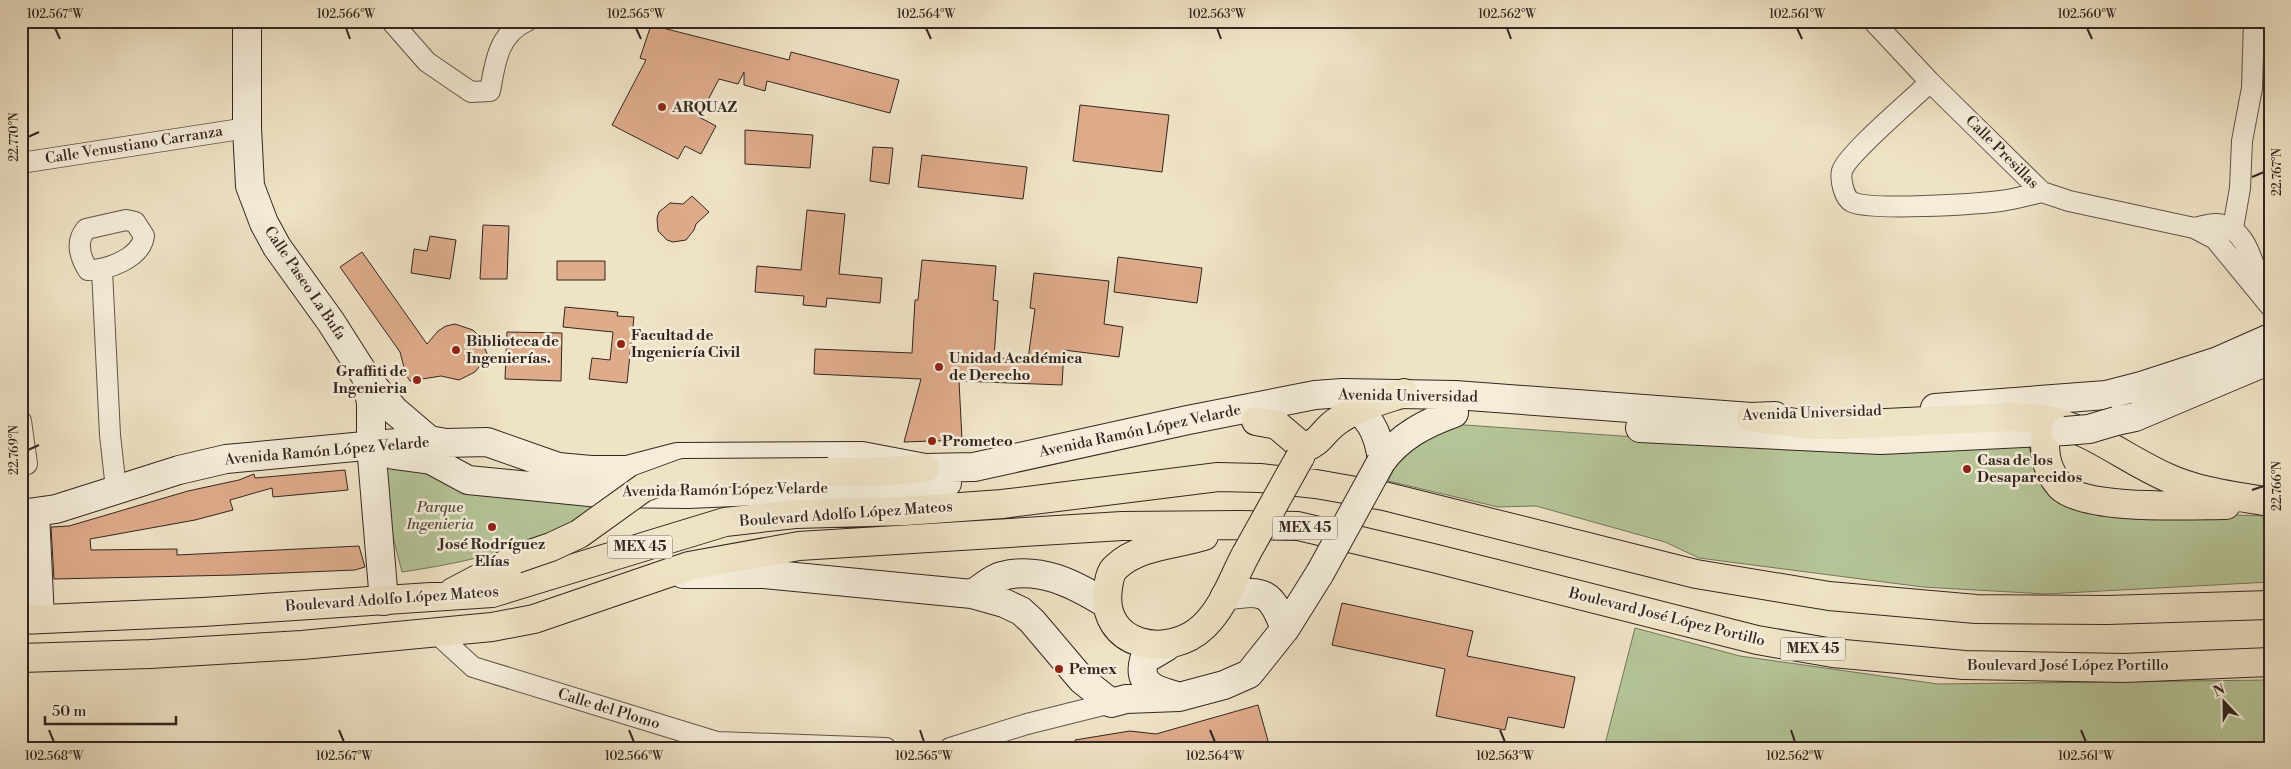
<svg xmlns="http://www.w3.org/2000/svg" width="2291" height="769" font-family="'Libre Bodoni',serif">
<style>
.green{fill:#b5c598;stroke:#74765c}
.building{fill:#deab8b;stroke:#332620}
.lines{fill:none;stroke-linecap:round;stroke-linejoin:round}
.street-casing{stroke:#62554a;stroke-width:22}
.secondary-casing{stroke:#332620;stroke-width:30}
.primary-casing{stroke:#332620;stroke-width:30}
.street{stroke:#f5edda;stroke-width:20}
.secondary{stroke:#f5edda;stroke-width:28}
.primary{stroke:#efe3c6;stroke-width:28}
.secondary-bridge-casing{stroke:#332620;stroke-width:30;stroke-linecap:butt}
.primary-bridge-casing{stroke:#332620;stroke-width:30;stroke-linecap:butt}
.secondary-bridge{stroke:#f5edda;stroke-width:28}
.primary-bridge{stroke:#efe3c6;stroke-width:28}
.ticks{fill:none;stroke:#332620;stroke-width:2}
.poi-dot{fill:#8f2418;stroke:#f5edda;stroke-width:2}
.labels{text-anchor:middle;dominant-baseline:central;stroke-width:5;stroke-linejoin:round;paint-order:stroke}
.shield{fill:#f5edda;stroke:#6d6258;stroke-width:1}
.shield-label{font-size:14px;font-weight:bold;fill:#332620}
.poi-label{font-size:15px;font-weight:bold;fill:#332620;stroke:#f5edda;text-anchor:start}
.street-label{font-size:15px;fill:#332620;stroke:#f5edda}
.park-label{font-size:15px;font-style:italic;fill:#544e3e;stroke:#f5edda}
.neatline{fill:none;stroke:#332620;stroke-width:2}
.ticks-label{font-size:12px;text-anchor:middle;fill:#332620}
</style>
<rect width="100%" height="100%" fill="#efe3c6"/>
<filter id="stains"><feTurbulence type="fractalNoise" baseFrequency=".004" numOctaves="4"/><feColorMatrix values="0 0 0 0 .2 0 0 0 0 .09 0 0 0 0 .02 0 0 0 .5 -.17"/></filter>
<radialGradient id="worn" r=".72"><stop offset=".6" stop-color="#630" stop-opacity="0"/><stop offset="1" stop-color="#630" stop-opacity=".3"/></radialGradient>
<path class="green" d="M1451,424L1834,451L2028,444L2033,461L2086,511L2270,516V582L2046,594L1923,587L1699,558L1665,542L1536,506L1498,507L1388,481L1403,451Z
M372,455L622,494C601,506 580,520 558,530C510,553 455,564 402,572Z
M1635,628L1740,656L1938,684L2270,680V748H1604Z"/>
<path class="building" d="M651,25L789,60L791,52L899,80L890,113L767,81L765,91L744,85V72L738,84L719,79L699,117L716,126L701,154L685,146L678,159L612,125L646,60L640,58Z
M1080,105L1169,115L1162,172L1073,161Z
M745,130L813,135L810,168L745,164Z
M873,147L893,148L889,184L870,181Z
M922,155L1027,167L1023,199L918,187Z
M692,196L709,212L696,224L694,230L686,240L673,242L667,240L658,231L657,218L659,212L670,203L683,204Z
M807,210L845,214L839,274L882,278L880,303L827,298L826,307L803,305L804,296L755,292L757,266L801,270Z
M483,225L509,226L507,279H480Z
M430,236L456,240L450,279L411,273L414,249L427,251Z
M362,252L427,344L438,331L446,326L455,324L473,330L480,337L488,356L475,372L459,380L441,376L410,381L406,375L400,352L340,267Z
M1118,257L1202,268L1197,303L1114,292Z
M922,260L996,266L993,300L998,301L994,358L1028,359L1035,309L1030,308L1034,273L1109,281L1104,324L1123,327L1119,357L1064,350L1062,385L959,381L962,440L904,442L921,379L814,374L815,349L912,353L915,300H918Z
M557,261H605V280H557Z
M565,307L618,312L617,316L634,317L627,383L589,379L592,358L610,360L613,332L563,327Z
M507,332L562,333L561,381L505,379Z
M345,470L348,490L273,497L272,488L230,500L233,510L195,520L90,539L91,550L177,549V555L359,546L365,567L355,570L236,575L54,579L51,527L69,526L188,491L239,480L254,474L255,478Z
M1342,603L1473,631L1467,656L1575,677L1564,728L1508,717L1505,730L1436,716L1445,669L1332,645Z
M1258,705L1270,748H1076L1075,740L1130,731L1156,734Z"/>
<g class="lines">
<defs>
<path id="street" d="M391,21L427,62L471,92L490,91C495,63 498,34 527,21
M1873,21L1930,82L2042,192L2069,201L2194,228L2215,239L2270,306
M1930,82C1914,98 1847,154 1842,171C1840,180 1844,198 1852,202C1870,211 1977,204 2001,201C2015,199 2029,195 2042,192
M21,163L247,128
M126,220L135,222L144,236C141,258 108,270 88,270C80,257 75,242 86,229Z
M2194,228C2201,227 2210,223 2217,224C2247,227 2253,264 2261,287
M2233,228L2240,188L2242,141L2252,88L2254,21
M102,270L110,435L116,489
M21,421L27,464
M437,634L473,667L717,742L886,748
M950,748L1027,724L1111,703"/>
<path id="secondary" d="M247,21V128L250,186L264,223L277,247L331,322L366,377L371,403V445L384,601
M366,378L395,411L429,440
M1342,393C1366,417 1377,424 1382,460
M1935,408L2106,395L2141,386L2218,361L2270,338
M2116,421L2135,417L2270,360
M1640,428L1881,440L2065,431
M394,455L431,460L468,480L600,493L688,494L947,483
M1381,462C1400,436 1426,423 1454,413
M35,513L40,619
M21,514L56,509L179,470L226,459L429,440L446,443L487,442L558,467L591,470H627L677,457L862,456L925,468L974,467L1188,420L1315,395L1342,393L1455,395L1751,417L1775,416
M683,574H764L972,594L1004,603L1021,611L1032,621L1082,680L1111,703L1126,699L1179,697L1224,685L1249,674L1285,629L1320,573
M972,594C981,589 992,578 1002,576C1040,566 1074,584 1105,603
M1225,596C1265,589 1271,592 1285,629
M1166,647L1144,660C1137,686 1158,691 1177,696"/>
<path id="primary" d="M1751,417L1812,425H1844L2011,417C2026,418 2042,418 2056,422C2096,434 2128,460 2166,477C2198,492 2235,496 2270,502
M1256,421L1277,425L1304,448
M2046,433C2043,452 2046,470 2060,486C2084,511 2191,505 2226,505
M1300,457L1304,448C1321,442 1322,432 1336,422C1356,407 1380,401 1404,393
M828,472H874L925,468
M1204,536C1175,545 1139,545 1116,567C1110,572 1109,581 1108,588C1099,646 1168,661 1204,626C1224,607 1233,578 1246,554
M453,592L516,559
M21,620L203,612L492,593L725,522L795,514L905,511L1002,504L1218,477L1260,478L1316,484L1384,496L1696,574L1829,596L1976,609L2107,610L2270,605
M21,658L150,654L302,645L492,627L534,619L689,566L799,546L1122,526L1239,525L1298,526L1433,558L1757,640L1833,653L1964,665L2124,668L2270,662"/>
</defs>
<use href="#street" class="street-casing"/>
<use href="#secondary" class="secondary-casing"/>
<use href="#primary" class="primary-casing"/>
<use href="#street" class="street"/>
<use href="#secondary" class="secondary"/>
<use href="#primary" class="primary"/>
<defs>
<path id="secondary-bridge" d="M2065,431L2089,429L2116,421
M1320,573L1381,462"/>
<path id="primary-bridge" d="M1246,554L1300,457
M516,559L551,547L579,534L643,488L684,473L828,472"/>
</defs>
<use href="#secondary-bridge" class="secondary-bridge-casing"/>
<use href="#primary-bridge" class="primary-bridge-casing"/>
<use href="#secondary-bridge" class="secondary-bridge"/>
<use href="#primary-bridge" class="primary-bridge"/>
</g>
<path class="ticks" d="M55,28L60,39M346,28L350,39M636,28L641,39M926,28L931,39M1217,28L1221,39M1507,28L1511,39M1797,28L1802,39M2087,28L2092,39M28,137L39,132M2252,177L2264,172M28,450L39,445M2252,490L2264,486M49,730L54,742M339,730L344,742M629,730L634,742M920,730L924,742M1210,730L1215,742M1500,730L1505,742M1791,730L1795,742M2081,730L2086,742"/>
<g class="poi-dot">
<circle cx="662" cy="107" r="5"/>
<circle cx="621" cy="344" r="5"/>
<circle cx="456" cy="350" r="5"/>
<circle cx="939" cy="367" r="5"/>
<circle cx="417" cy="380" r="5"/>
<circle cx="932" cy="441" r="5"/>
<circle cx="1967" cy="469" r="5"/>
<circle cx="492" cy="527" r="5"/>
<circle cx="1059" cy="669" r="5"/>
</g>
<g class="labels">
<g class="shield">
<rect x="1272.5" y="516.5" width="65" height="23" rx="4"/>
<rect x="607.5" y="535.5" width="65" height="23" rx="4"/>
<rect x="1780.5" y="637.5" width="65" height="23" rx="4"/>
</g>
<g class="shield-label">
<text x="1305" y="528">MEX 45</text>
<text x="640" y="547">MEX 45</text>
<text x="1813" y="649">MEX 45</text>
</g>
<g class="poi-label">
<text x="672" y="107">ARQUAZ</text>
<text x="631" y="335">Facultad de<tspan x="631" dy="17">Ingeniería Civil</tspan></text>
<text x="466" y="341">Biblioteca de<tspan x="466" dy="17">Ingenierías.</tspan></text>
<text x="949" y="358">Unidad Académica<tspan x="949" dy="17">de Derecho</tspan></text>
<text x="407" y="371" text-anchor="end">Graffiti de<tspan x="407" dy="17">Ingenieria</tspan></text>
<text x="942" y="441">Prometeo</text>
<text x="1977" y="460">Casa de los<tspan x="1977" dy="17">Desaparecidos</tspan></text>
<text x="492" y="544" text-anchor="middle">José Rodríguez<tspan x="492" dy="17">Elías</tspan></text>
<text x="1069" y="669">Pemex</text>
</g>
<g class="street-label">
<text transform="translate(134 145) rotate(-9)">Calle Venustiano Carranza</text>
<text transform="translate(2002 152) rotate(45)">Calle Presillas</text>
<text transform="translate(305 283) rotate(56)">Calle Paseo La Bufa</text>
<text transform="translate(1408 396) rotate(1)">Avenida Universidad</text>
<text transform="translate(1812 413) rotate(-2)">Avenida Universidad</text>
<text transform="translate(1140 431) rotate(-12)">Avenida Ramón López Velarde</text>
<text transform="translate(327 451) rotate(-5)">Avenida Ramón López Velarde</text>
<text transform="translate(725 490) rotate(-1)">Avenida Ramón López Velarde</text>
<text transform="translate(846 514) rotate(-4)">Boulevard Adolfo López Mateos</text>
<text transform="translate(392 599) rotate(-4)">Boulevard Adolfo López Mateos</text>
<text transform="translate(1667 617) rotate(14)">Boulevard José López Portillo</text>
<text x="2068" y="665">Boulevard José López Portillo</text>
<text transform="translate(609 709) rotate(17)">Calle del Plomo</text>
</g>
<g class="park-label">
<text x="440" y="507">Parque<tspan x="440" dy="17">Ingenieria</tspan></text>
</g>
</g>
<rect width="2291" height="769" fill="none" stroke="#efe3c6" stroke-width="55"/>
<g transform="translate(2224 702) rotate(338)" stroke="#f5edda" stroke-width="4" paint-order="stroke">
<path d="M0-4L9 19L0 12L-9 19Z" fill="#332620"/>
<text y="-8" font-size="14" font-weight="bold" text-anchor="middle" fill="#332620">N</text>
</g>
<path d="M45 716v8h131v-8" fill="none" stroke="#332620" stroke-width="2.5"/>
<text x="52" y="716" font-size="15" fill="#332620" stroke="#f5edda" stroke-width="4" paint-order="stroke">50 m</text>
<rect x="28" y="28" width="2236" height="714" class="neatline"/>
<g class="ticks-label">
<text x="55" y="18">102.567°W</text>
<text x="346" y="18">102.566°W</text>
<text x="636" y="18">102.565°W</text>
<text x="926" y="18">102.564°W</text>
<text x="1217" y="18">102.563°W</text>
<text x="1507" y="18">102.562°W</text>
<text x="1797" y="18">102.561°W</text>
<text x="2087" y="18">102.560°W</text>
<text transform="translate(14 137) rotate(-90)" y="4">22.770°N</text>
<text transform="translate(2277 172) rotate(-90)" y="4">22.767°N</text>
<text transform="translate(14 450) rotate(-90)" y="4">22.769°N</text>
<text transform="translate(2277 486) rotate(-90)" y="4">22.766°N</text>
<text x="54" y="760">102.568°W</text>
<text x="344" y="760">102.567°W</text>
<text x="634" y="760">102.566°W</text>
<text x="924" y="760">102.565°W</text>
<text x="1215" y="760">102.564°W</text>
<text x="1505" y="760">102.563°W</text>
<text x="1795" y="760">102.562°W</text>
<text x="2086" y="760">102.561°W</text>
</g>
<rect width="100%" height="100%" filter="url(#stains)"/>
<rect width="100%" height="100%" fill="url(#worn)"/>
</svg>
